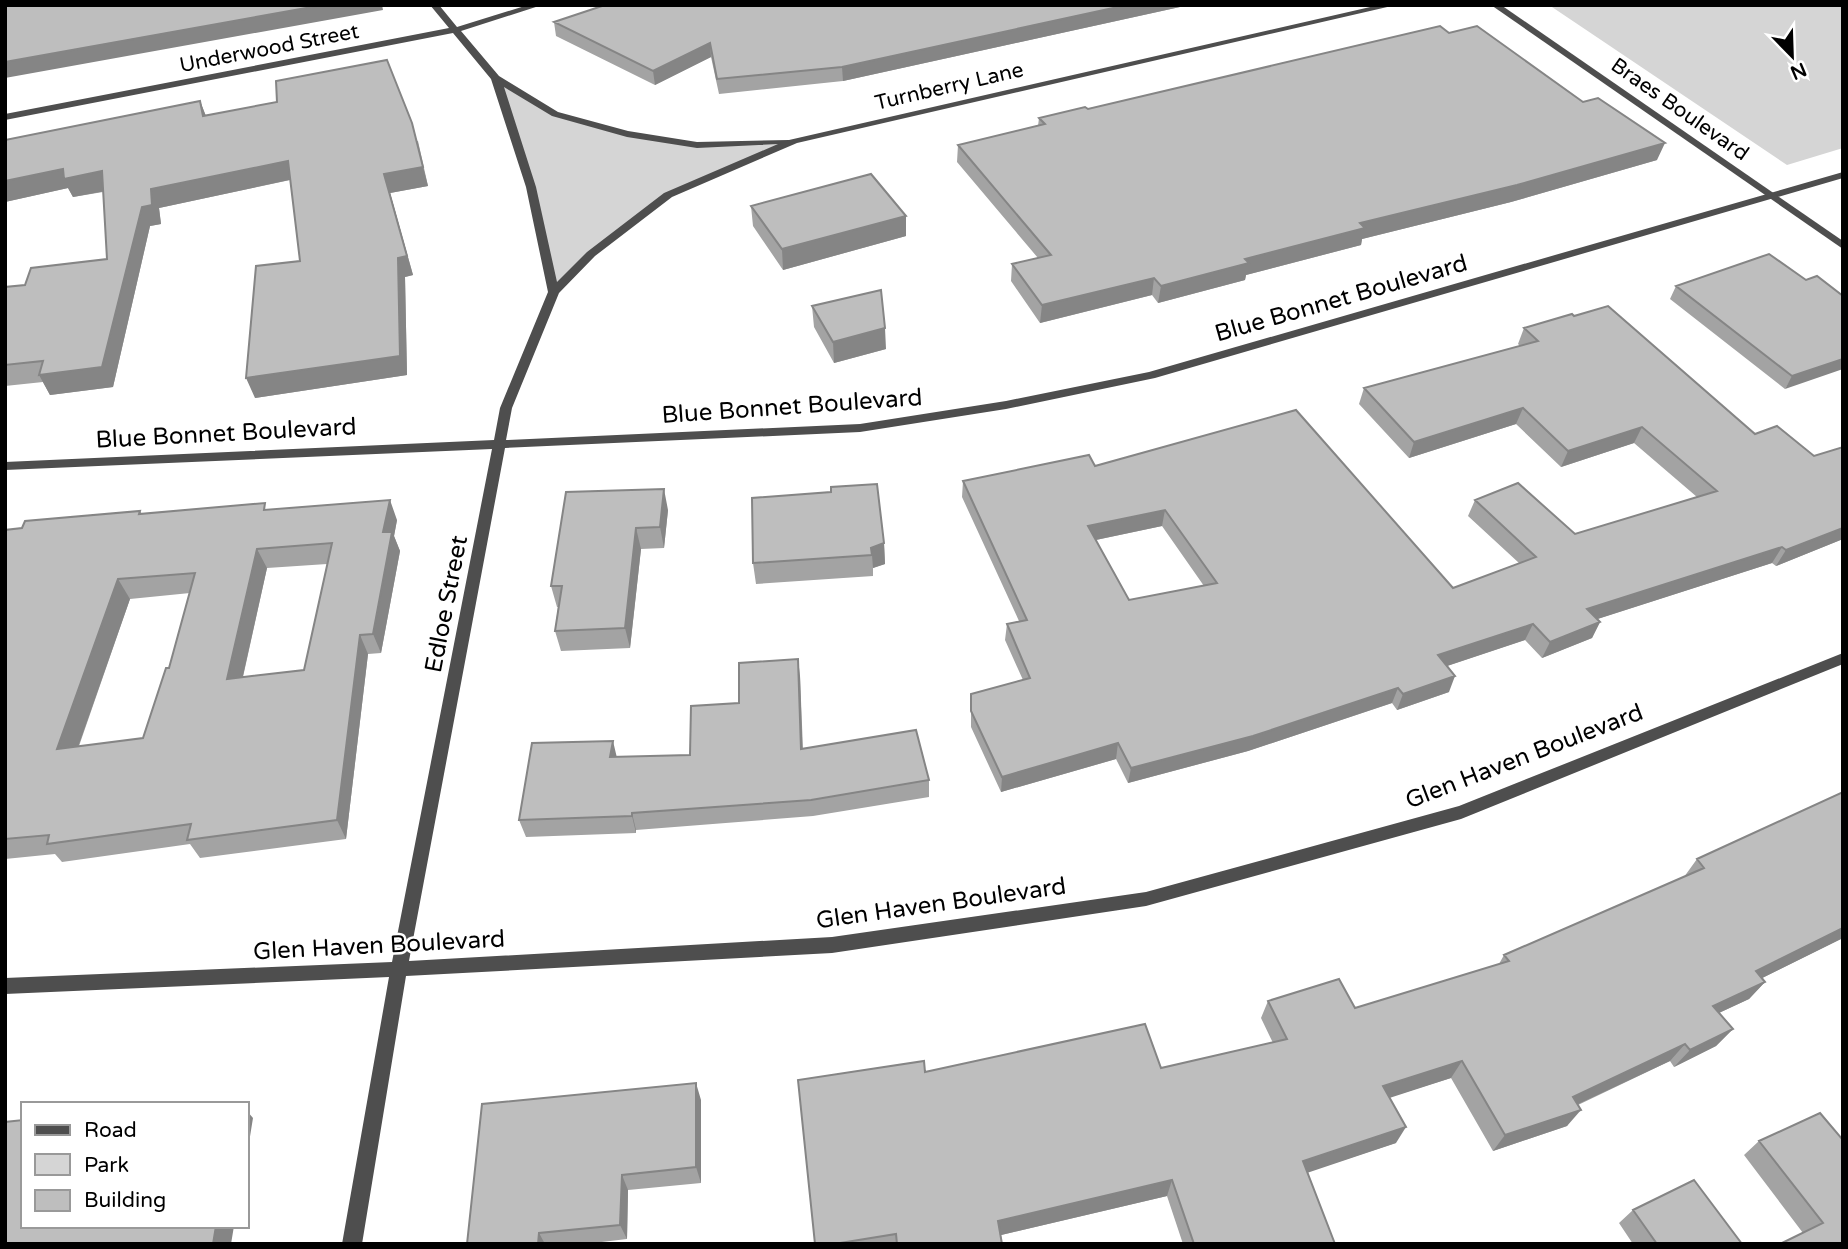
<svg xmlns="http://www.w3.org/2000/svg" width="1848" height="1249" font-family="'Varela Round',sans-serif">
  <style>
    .green { fill: #d5d5d5 }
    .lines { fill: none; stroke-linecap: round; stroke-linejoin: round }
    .minor { fill: #4e4e4e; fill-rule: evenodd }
    .tertiary { fill: #4e4e4e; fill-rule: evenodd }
    .wall { fill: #a3a3a3; fill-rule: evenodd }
    .shaded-wall { fill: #858585 }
    .building { fill: #bebebe; stroke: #858585; stroke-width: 2; fill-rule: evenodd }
    .labels { text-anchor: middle; stroke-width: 5; stroke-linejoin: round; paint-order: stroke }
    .far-street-label { font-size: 21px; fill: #000; stroke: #fff }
    .street-label { font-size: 24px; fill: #000; stroke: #fff }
  </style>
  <rect width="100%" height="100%" fill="#fff"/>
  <path class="green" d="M1549,5H1843V148L1787,165Z
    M496,78L555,114L591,126L697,145L794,141L668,195L630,222L554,292L531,187Z"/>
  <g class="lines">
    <path class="minor" d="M430,5H439L457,27L528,5H542L461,31L499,76L558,112L628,131L697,142L789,140L1379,5H1396L797,143L672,197L595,256L559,293L512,408L506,440L860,424L1006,401L1149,372L1843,172V178L1155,378L1006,409L860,432L505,448L409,961L832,937L1146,892L1459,806L1843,653V664L1461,819L1146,906L832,953L406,976L362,1244H342L389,977L5,994V978L392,962L492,449L5,470V462L494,440L500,408L548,292L526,187L491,79L453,33L5,120V114L449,28ZM504,87L552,116L627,137L697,148L778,144L664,193L587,252L557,282L536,187Z"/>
    <path class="tertiary" d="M1491,5H1501L1843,241V249Z"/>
  </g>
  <path class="wall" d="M1189,5L843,81L719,94L711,57L655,85L556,36L554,22Z
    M1449,33L1657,160L1511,202L1362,239L1361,245L1246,275L1245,280L1158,303L1152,295L1040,323L1011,281L1012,264L1038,258L957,162L958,145L1038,126L1039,118L1088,109Z
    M200,101L206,116L418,141L428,186L390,193L413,275L405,277L407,375L255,398L300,261L290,180L159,208L161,224L150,226L113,387L50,395L43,382L5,386V287L25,285L107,259L103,192L73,197L68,188L5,202V140Z
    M751,206L906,216V236L783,270L753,226Z
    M1676,286L1843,296L1785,389L1670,299Z
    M812,306L886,349L834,363L814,327Z
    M1524,328L1843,539L1776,566L1772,563L1597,619L1600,622L1592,638L1542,658L1525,640L1447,666L1449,692L1397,710L1392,703L1248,751L1128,783L1116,759L1001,792L971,727V694L1023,680L1005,640L1007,624L1019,621L962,497L963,481L1095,466L1453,588L1519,563L1468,516L1475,500L1575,534L1697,497L1634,443L1561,467L1516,424L1409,458L1359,404L1364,388L1520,346L1518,344ZM1162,526L1204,586L1129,600L1096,540Z
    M566,492L668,510L664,548L641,549L630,648L561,651L555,631L558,607H557L551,586Z
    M269,510L397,520L394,536L400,551L381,653L368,654L346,839L200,858L190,844L62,862L55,854L5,859V530L140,511L142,514ZM327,564L304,670L243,677L267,568ZM190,593L169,668L143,738L79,746L130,599Z
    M884,543L885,564L873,568V576L756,584L753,563Z
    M800,676L803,749L929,780V797L813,816L636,830V833L526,837L519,820L617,757L690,755L739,703Z
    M1843,792V938L1762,978L1765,982L1749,999L1719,1013L1733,1029L1716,1046L1674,1067L1670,1061L1578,1105L1567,1126L1493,1151L1451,1078L1390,1097L1396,1143L1307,1172L1335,1244H1183L1167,1196L1001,1235L1002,1244H815L925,1072L1161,1068L1273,1043L1261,1018L1268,1001L1355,1008L1499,964L1504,955L1684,877L1697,859Z
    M701,1100V1183L628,1190L627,1239L585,1244H467Z
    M1759,1141L1843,1244L1803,1233L1744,1155Z
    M1633,1210L1742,1244H1633L1619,1223Z"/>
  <path class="shaded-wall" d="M323,5H382L383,10L5,78V62Z
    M1127,5H1189L843,81L842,67Z
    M710,43L711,57L655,85L653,71Z
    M200,101L207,119L203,116Z
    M412,123L428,186L390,193L413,275L405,277L407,375L255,398L246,378L384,174Z
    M1665,143L1657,160L1511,202L1362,239L1361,245L1246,275L1245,280L1158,303L1161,286L1245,259L1360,223Z
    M288,161L294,179L159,208L161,224L150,226L113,387L50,395L39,375L151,189Z
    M63,169L102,171L111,190L73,197L68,188L5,202V181Z
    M906,216V236L783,270L782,249Z
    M1154,278L1152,295L1040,323L1042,305Z
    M885,328L886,349L834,363L833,342Z
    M1843,359V369L1785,389L1792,376Z
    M1523,408L1516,424L1409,458L1414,442Z
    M1642,427L1634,443L1561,467L1568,451Z
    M664,489L668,510L664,548L660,527Z
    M390,500L397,520L394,536L400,551L381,653L373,634L383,532Z
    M1165,510L1162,526L1086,542L1088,526Z
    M636,528L641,549L630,648L625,628Z
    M1843,528V539L1776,566L1786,550Z
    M884,543L885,564L873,568L872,555L871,548Z
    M1782,547L1772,563L1579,625L1587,609Z
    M257,549L267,568L238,698L227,679Z
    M118,579L130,599L71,767L57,749Z
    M1600,622L1592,638L1542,658L1550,642Z
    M1533,624L1525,640L1432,671L1438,655Z
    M360,635L368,654L346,839L337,820Z
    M798,659L800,676L803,766L801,749Z
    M1455,676L1449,692L1397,710L1403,694Z
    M1398,688L1392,703L1248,751L1128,783L1131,768Z
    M613,741L617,758L610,757Z
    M1118,743L1116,759L1001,792L1002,777Z
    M632,813L636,830V833L632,816Z
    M1843,928V938L1740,989L1756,971Z
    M1765,982L1749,999L1697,1023L1713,1006Z
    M1733,1029L1716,1046L1674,1067L1690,1050Z
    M1685,1044L1670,1061L1559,1113L1573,1097Z
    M1462,1061L1451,1078L1374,1103L1383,1086Z
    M696,1083L701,1100V1183L696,1167Z
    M1581,1110L1567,1126L1493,1151L1505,1135Z
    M247,1111L253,1118L247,1155Z
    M1406,1127L1396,1143L1295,1177L1303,1161Z
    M622,1175L628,1190L627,1239L620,1225Z
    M1172,1180L1167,1196L997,1236L998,1221Z
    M216,1226H234L231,1244H213Z
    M539,1233L545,1244H538Z"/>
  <path class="building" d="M5,5H323L5,62Z
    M605,5H1127L842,67L717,79L710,43L653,71L554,22Z
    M1440,26L1449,33L1477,26L1583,102L1598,98L1665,143L1517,185L1360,223L1365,228L1245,259L1249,263L1161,286L1154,278L1042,305L1012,264L1051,255L958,145L1045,124L1039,118L1085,107L1088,109Z
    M387,60L412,123L423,167L384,174L407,256L398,258L400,356L246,378L256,266L300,261L288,161L151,189L152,205L142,207L102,367L39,375L43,361L5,365V287L25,285L31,268L107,259L102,171L64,179L63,169L5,181V140L200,101L203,116L277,102L276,81Z
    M871,174L906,216L782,249L751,206Z
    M1769,254L1806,280L1817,276L1843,296V359L1792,376L1676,286Z
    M881,290L885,328L833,342L812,306Z
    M1608,306L1755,434L1777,426L1814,456L1843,447V528L1786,550L1782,547L1587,609L1600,622L1550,642L1533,624L1438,655L1455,676L1403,694L1398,688L1253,736L1131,768L1118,743L1002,777L971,711V694L1030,678L1007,624L1027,620L963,481L1089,455L1095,466L1296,410L1453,588L1536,557L1475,500L1518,483L1575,534L1717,491L1642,427L1568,451L1523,408L1414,442L1364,388L1538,341L1524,328L1572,314L1574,316ZM1165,510L1217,583L1129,600L1088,526Z
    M877,484L884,543L871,548L872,555L753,563L752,498L831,492V487Z
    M664,489L660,527L636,528L625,628L555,631L562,586H551L566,492Z
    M390,500L383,532H392L373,634L360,635L337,820L187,840L191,824L47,844L49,835L5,839V530L22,528L25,521L140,511L139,514L265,503L264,510ZM332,543L304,670L227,679L257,549ZM195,573L169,668H166L143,738L57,749L118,579Z
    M798,659L801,749L916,730L929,780L811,800L632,813V816L519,820L532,743L613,741L610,757L690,755L691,706L739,703V663Z
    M1843,792V928L1756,971L1765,982L1713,1006L1733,1029L1690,1050L1685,1044L1573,1097L1581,1110L1505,1135L1462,1061L1383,1086L1406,1127L1303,1161L1335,1244H1194L1172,1180L998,1221L1002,1244H897L896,1234L834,1244H815L798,1080L924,1061L925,1072L1145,1024L1161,1068L1287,1039L1268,1001L1339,979L1355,1008L1509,961L1504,955L1704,868L1697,859Z
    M696,1083V1167L622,1175L620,1225L539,1233L538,1244H467L482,1104Z
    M1820,1113L1843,1140V1244H1780L1823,1223L1759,1141Z
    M23,1120V1226H216L213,1244H5V1122Z
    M1694,1180L1742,1244H1657L1633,1210Z"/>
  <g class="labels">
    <g class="far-street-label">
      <text transform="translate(269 48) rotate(-11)" y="7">Underwood Street</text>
      <text transform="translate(949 86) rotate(-13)" y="7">Turnberry Lane</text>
      <text transform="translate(1680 109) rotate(35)" y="7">Braes Boulevard</text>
    </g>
    <g class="street-label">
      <text transform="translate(1341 298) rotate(-16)" y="8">Blue Bonnet Boulevard</text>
      <text transform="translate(792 406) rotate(-4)" y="8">Blue Bonnet Boulevard</text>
      <text transform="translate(226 433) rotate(-3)" y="8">Blue Bonnet Boulevard</text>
      <text transform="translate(446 604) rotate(-79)" y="8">Edloe Street</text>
      <text transform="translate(1524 756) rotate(-21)" y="8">Glen Haven Boulevard</text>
      <text transform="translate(941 903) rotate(-8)" y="8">Glen Haven Boulevard</text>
      <text transform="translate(379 945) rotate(-3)" y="8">Glen Haven Boulevard</text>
    </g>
  </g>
  <rect width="1848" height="1249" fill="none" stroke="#000000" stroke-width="14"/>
  <rect x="21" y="1102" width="228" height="126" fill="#ffffff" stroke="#999999" stroke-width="2"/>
  <rect x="35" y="1125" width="35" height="10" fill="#4e4e4e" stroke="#999999" stroke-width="2"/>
  <text x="84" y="1137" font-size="21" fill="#000000">Road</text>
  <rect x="35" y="1154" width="35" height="21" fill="#d5d5d5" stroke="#999999" stroke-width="2"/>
  <text x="84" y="1172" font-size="21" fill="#000000">Park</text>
  <rect x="35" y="1190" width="35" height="21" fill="#bebebe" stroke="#999999" stroke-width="2"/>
  <text x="84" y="1207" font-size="21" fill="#000000">Building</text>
  <g transform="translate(1792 56) rotate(157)" stroke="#ffffff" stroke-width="5" paint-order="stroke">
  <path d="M0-5L12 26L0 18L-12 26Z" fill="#000000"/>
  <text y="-10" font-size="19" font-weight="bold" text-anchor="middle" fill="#000000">N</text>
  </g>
</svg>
